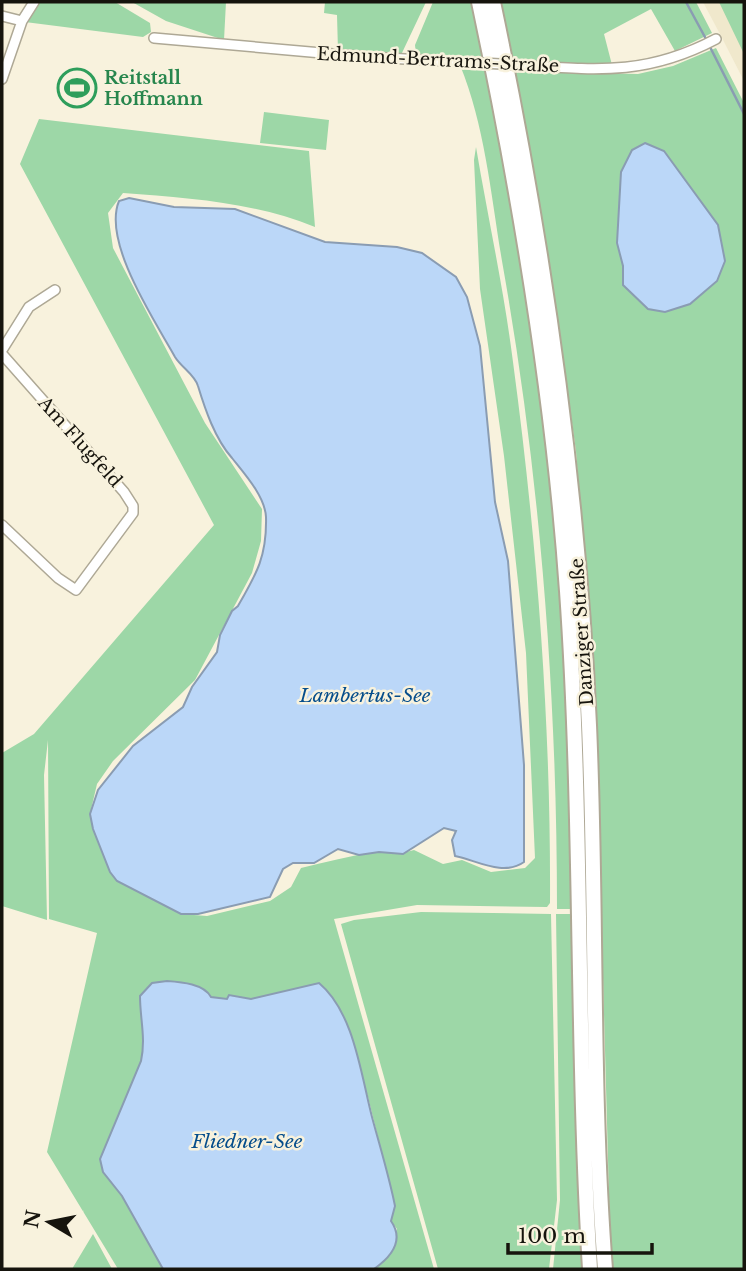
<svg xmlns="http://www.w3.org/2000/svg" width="746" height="1271" font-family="'Libre Baskerville',serif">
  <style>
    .built { fill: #f0e8cc }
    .green { fill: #9dd7a7 }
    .water { fill: #bbd7f8; stroke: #8a9cb2; stroke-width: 2 }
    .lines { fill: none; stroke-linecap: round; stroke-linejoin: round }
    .stream { stroke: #8a9cb2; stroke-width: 2.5 }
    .minor-casing { stroke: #aea895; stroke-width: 12 }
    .trunk-casing { stroke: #aea895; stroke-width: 18 }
    .minor { stroke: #fff; stroke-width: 9 }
    .trunk { stroke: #fff; stroke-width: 14 }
    .minor-bridge-casing { stroke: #aea895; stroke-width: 12; stroke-linecap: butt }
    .minor-bridge { stroke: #fff; stroke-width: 9 }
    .labels { text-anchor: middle; stroke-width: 5; stroke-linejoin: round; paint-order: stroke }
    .street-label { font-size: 18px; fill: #16140d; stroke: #f8f2dd }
    .leisure-label { font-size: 18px; font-weight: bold; fill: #27864d; stroke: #f8f2dd; text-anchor: start }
    .water-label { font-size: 19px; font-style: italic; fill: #054d8b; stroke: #f8f2dd }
  </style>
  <rect width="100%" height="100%" fill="#f8f2dd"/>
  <path class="built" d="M703,2H744V81L721,36Z"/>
  <path class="green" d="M32,2H115L150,23L151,32L143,37L25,22Z
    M132,2H226L224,40L166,21Z
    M325,2H426L401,55L338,51L337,15L324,13Z
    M433,2H696L712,33L675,51L651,9L604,34L612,65L416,55L415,45Z
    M719,2H744V54Z
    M716,48L744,103V1269H611L596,722L576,451L551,275L513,71L638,74L673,66Z
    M460,65L488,67C521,238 547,412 562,586C571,693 571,801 576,909H557C557,693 540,474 502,261C491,196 485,126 460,65Z
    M264,112L329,120L326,150L260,143Z
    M39,119L309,151L315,227C254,202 188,198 123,193L108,213L113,248L205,423L262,509L261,541L252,573L195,680L113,761L97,784L90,814L93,829L110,872L117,881L181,914L207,916L270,901L291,887L301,868C326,862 350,856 375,852C389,850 400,855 414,850L443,864L462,860L491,872L525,868L535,858L526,653L504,456L480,289L474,160L476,147C488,218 504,290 513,362C537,541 551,723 550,903L547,907L417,905L334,919L434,1269H374L381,1264L397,1229L391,1221L395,1206L368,1097L344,1020L274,994L251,999L230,995L227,999L211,997L197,986L180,982L143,1026L145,1044L141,1061L100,1159L103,1172L122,1196L163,1269H118L47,1152L97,933L49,919L48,740L44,775L47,920L2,906V753L34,734L214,525L20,164Z
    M421,912L551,914L557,1200L549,1269H438L341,924L354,920Z
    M556,914H575L584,1269H553L560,1200Z
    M93,1234L112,1269H72Z"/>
  <path class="water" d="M645,143L664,151L718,225L725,261L717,281L690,304L665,312L648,309L623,285V266L617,243L621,172L632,150Z
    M129,198L174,207L235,209L325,242L397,247L422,253L456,277L467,297L480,346L495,502L508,561L524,765V862C503,877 476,860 455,856L452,840L456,831L444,828L403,854L379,852L359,855L338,849L314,863H293L283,869L270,897L198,914H181L117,881L110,872L93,829L90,814L98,790L133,746L183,707L192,687L217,652L220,635L232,611L238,606C257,573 267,556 266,517C265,496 243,472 232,458C215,439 205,409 198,386C195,375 181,367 175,357C155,321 102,242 119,201Z
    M167,981C182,982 204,984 211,997L227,999L229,995L251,999L319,983C354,1012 361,1075 372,1117C380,1147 389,1176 395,1206L391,1221C405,1241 391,1257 374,1269H163L122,1196L103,1172L100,1159L141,1061C146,1038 140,1019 140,996L152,983Z"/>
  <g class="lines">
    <path class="stream" d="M686,2L706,39
      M709,45L744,114"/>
    <defs>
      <path id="minor" d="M2,16L22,21
        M154,38L367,57L482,63
        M520,65C596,70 646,76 716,39
        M2,79L22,21L34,2
        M2,350L29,307L55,290
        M2,354L124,492L133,506V513L76,590L58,578L2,525"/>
      <path id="trunk" d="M479,2C520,196 553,393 567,591C583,817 576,1043 590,1269
        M493,2C543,239 578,482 589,725C597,906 591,1088 605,1269"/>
    </defs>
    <use href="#minor" class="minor-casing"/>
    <use href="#trunk" class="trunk-casing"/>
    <use href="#minor" class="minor"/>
    <use href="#trunk" class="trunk"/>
    <defs>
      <path id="minor-bridge" d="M482,63L520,65"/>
    </defs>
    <use href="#minor-bridge" class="minor-bridge-casing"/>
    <use href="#minor-bridge" class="minor-bridge"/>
  </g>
  <defs>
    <symbol id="stadium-ring" viewBox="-11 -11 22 22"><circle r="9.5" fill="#f8f2dd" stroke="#2e9e5b" stroke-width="1.5"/><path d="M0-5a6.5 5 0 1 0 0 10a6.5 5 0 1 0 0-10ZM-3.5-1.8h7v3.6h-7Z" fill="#2e9e5b"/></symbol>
  </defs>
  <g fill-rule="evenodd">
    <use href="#stadium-ring" x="55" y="66" width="44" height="44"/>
  </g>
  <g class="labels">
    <g class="street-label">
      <text transform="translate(438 60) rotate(3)" y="6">Edmund-Bertrams-Straße</text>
      <text transform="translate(80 442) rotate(48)" y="6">Am Flugfeld</text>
      <text transform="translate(582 632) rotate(-94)" y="6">Danziger Straße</text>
    </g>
    <g class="leisure-label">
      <text x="104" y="84">Reitstall<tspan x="104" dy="21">Hoffmann</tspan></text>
    </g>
    <g class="water-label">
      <text x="365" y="702">Lambertus-See</text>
      <text x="247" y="1148">Fliedner-See</text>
    </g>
  </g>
  <rect width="746" height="1271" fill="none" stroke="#16140d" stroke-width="7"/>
  <g transform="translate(49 1222) rotate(280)" stroke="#f8f2dd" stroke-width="5" paint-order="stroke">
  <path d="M0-5L12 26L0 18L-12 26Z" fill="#16140d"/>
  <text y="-10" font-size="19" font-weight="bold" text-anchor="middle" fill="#16140d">N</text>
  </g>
  <path d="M508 1243v10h144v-10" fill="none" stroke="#16140d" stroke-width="3.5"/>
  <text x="518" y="1243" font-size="21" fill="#16140d" stroke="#f8f2dd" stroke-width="5" paint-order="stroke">100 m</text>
</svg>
